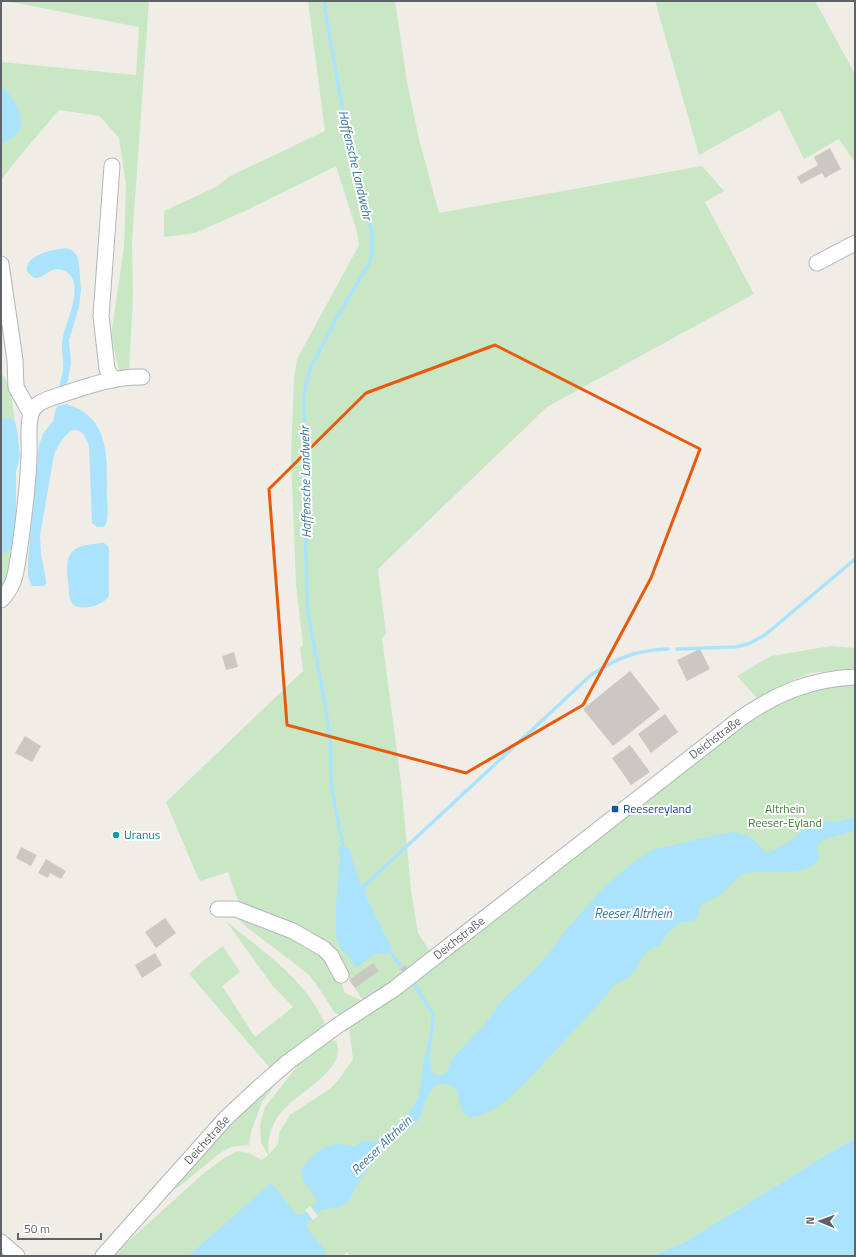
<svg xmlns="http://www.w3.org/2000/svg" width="856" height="1257" font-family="'Titillium Web',sans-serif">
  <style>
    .green { fill: #c9e7c5 }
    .water { fill: #abe3fd }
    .pier { fill: #f0ede7 }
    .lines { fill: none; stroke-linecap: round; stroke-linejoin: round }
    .stream { stroke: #abe3fd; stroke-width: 3.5 }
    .building { fill: #cbc8c3 }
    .minor-casing { stroke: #b2b5b9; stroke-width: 17 }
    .minor { stroke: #fff; stroke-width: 15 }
    .marked { fill: none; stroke: #e8590c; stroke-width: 3; stroke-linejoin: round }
    .transit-dot { fill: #1a4fb4; stroke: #fff; stroke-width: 1.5 }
    .culture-dot { fill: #0f9aa8; stroke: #fff; stroke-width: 1.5 }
    .labels { text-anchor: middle; stroke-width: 4; stroke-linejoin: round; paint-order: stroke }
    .street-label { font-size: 12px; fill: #5e6367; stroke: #fff }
    .transit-label { font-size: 12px; fill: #164399; stroke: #fff; text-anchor: start }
    .park-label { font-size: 12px; fill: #3e8438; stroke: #fff }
    .culture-label { font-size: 12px; fill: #0d838f; stroke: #fff; text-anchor: start }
    .water-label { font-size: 13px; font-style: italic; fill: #40799e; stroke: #fff }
  </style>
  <rect width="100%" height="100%" fill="#f0ede7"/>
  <path class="green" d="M6,1H149L132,242L133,297L129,370L120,374L111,336L124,247L126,185L119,138L100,116L59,110L19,157L1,180V145L13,137L10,96L1,85V62L136,75L139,27Z
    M308,1H395L407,82L419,139L439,213L702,166L724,191L705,202L754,294L547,407L378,569L386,634L382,638L401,782L411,890L418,933L437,962L753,716L802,692L830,685L855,683V1139L839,1147L683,1243L663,1251L655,1256H350L347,1252L343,1256H112L204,1173L224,1158L237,1151L249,1153L262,1160L268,1155L261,1143L260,1125L265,1107L302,1060L331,1040L336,1041C349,1067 299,1093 284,1109C273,1120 266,1139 269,1154L278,1144L279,1133L290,1115L331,1088L339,1079L353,1059L349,1028L370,1012L339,1015L335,1013L316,984L308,974L249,929L239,920L238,914L294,935L327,956L340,979L345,993L363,1001L333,953L240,906L228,872L201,881L198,878L166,802L303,671L300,648L303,645L296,585L291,457L294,378L297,359L359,245L357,232L336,166L247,210L195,233L164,237V211L216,187L230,176L325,131Z
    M655,1H815L855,74V163L839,139L804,159L780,110L699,155Z
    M1,373L10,386L15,422L11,418H1Z
    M11,549L13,562L1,594V556Z
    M831,646L855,648V669L810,673L794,680L757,698L737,676L771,656Z
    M226,921C262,951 306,979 325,1024L322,1030L270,1068L189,974L204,960L223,946L240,972L222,986L255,1037L293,1007L272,985Z
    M277,1082L262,1102L251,1132L249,1145L231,1147L220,1153L180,1186L169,1192C203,1154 236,1114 277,1082Z"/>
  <path class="water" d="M1,85C11,94 26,116 20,129C17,136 7,141 1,145Z
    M66,248L72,250L77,256L79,262L81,290L79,307L69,340L71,363L67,386L59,392C58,384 62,378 63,371C64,359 60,348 63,337C66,321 88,278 62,270C49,266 45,279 34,278L27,271C25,254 53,250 66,248Z
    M66,404C110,416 107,457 107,494C107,503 110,520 104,527H97L92,523L89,446C78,414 62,437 54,455L40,536L41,554L46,580V584L43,586H32L28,577V559L39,445L43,434L53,421L56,408L58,406Z
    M1,418H11L15,422L17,430L20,456L16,472V515L14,539L11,549L1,556Z
    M104,543L108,546L109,549V595C106,605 79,613 72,603C68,597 69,588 68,581C64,549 74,545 104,543Z
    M855,817L854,830C846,835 819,838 817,846C816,850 819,854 819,858C808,878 771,870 752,872C734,875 737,881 725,891C718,896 709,901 701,905C698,909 699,917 695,920C692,922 686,921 682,922C671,926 666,936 660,945C657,948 652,948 649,950C640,956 640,967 633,973C623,985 616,978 607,995L527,1081L507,1100L494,1109L480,1116L470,1117C468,1116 465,1114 463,1112C458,1103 460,1087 447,1084C425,1080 427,1110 416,1123C408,1131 398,1136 390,1144C378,1156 367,1170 357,1184C352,1191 353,1199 345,1204C338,1210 330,1207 322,1210C317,1212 312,1218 308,1221L307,1228L325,1250V1256H188L271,1183L296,1214C304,1217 310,1209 316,1204C317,1192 302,1186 301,1171C308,1158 325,1142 341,1144C345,1144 348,1147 353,1146C357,1145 360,1141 364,1141C369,1141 372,1142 377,1141C397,1123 417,1113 421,1084C423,1071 421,1063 427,1051H429L432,1071L434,1074C445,1077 450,1072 450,1061L473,1036L485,1024L501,1001L526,978L544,959L571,924L606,885L630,865L652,850L720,834L735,832L748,836L755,841L763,850L767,852H771L791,840L803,830L816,822L821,820L836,822Z
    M338,846L349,848L360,884L367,885L365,894L392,949L385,955C376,949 363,963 356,968L347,954L342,951L336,937V906L340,856Z
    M855,1139V1256H655L663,1251L683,1243L839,1147Z"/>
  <path class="pier" d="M310,1206L318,1216L313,1220L305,1210Z"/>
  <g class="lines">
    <path class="stream" d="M324,1L327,22L344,117L372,232V255L368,265L336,319L311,367L304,393V498L308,614L325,704L330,740L332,791L344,851
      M677,649L735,647L748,644L765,635L855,559
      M364,886L591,675C617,658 636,650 668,649
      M387,948L402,968
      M413,982L433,1014L432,1030L428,1055"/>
  </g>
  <path class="building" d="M830,148L841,169L825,178L822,173L801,184L797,177L818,165L814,157Z
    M700,649L710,669L687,681L677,660Z
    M234,652L238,667L226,670L222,656Z
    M630,671L660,709L613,746L583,709Z
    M665,714L678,732L651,753L638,734Z
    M25,736L41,746L32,762L15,753Z
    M630,745L650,772L631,785L612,758Z
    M21,847L37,855L31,866L16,858Z
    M46,859L66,871L61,879L50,873L48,878L38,873Z
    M165,918L176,933L156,948L145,932Z
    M155,953L162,965L142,978L135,965Z
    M373,963L379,971L355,988L349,980Z
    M405,965L408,969L404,973L400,969Z"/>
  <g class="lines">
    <defs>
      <path id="minor" d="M112,166L101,316L107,369L113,380
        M817,263L855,243
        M1,264L15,360L16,387L31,414
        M1,600C6,595 10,589 13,582C17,571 18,558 20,546C24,517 28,487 29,457C30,443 27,428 31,414C34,404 43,401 51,398C80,389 112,376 142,377
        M218,909H236L293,931L324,949L331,956L341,975
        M1,1242L17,1256
        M103,1256L225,1119L256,1090L288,1062L337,1026L394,989L741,718C777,693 811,679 855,677"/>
    </defs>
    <use href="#minor" class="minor-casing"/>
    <use href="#minor" class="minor"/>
  </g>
  <path class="marked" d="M495,345L700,449L651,578L583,705L466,773L287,725L269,489L366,393Z"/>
  <rect class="transit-dot" x="611" y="805" width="8" height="8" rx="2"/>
  <circle class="culture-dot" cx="116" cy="835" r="4"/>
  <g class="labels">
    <g class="street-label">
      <text transform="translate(715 738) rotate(-37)" y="4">Deichstraße</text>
      <text transform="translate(459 938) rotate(-38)" y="4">Deichstraße</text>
      <text transform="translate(207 1140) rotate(-48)" y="4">Deichstraße</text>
    </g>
    <g class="transit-label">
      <text x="623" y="813">Reesereyland</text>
    </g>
    <g class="park-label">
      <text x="785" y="813">Altrhein<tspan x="785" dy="14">Reeser-Eyland</tspan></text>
    </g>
    <g class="culture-label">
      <text x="124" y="839">Uranus</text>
    </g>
    <g class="water-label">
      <text transform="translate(356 165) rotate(77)" y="5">Haffensche Landwehr</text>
      <text transform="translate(305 482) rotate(-91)" y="5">Haffensche Landwehr</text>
      <text x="633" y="918">Reeser Altrhein</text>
      <text transform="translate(381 1145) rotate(-44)" y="5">Reeser Altrhein</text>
    </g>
  </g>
  <rect width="856" height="1257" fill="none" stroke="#5e6367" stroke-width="4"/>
  <g transform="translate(820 1221) rotate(272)" stroke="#ffffff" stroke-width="3" paint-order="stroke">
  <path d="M0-3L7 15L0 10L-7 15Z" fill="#5e6367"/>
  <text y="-6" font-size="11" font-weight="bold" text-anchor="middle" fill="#5e6367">N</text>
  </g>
  <path d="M18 1233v6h83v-6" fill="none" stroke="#5e6367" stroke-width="2"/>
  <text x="24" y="1233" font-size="12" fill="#5e6367" stroke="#ffffff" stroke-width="3" paint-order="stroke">50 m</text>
</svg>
